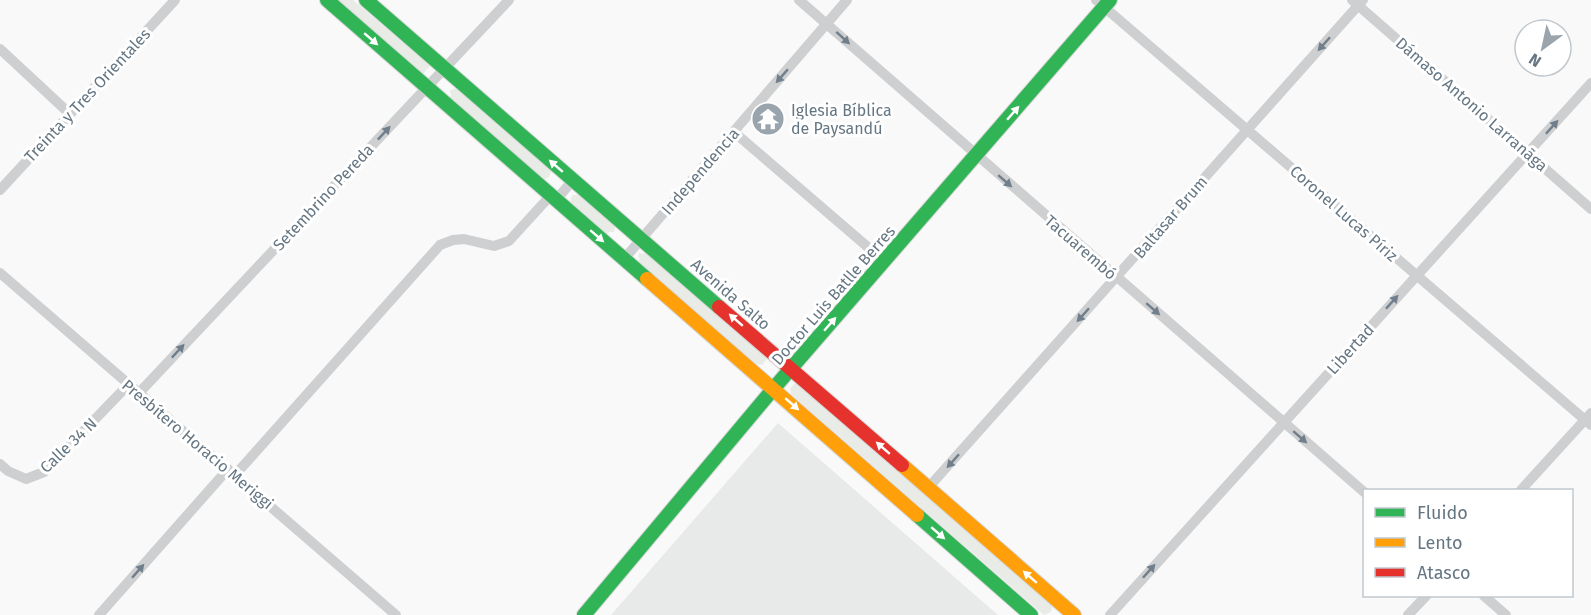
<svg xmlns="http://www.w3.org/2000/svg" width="1591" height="615" font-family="'Fira Sans',sans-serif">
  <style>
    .built { fill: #e8e9e9 }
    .green { fill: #e8ebe6 }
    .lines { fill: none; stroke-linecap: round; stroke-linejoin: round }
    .fast-casing { stroke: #d5d6d7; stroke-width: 16 }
    .slow-casing { stroke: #d5d6d7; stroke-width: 16 }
    .jam-casing { stroke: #d5d6d7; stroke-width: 16 }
    .street { stroke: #cecfd0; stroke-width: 10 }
    .fast { stroke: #30b455; stroke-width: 14 }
    .slow { stroke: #ff9f0a; stroke-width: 14 }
    .jam { stroke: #e5322d; stroke-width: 14 }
    .oneway { fill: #707f8b }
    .oneway2 { fill: #fff }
    .labels { text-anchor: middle; stroke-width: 6; stroke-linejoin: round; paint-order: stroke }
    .street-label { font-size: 16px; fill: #657683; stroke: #fff }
    .poi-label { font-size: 16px; fill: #657683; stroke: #fff; text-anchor: start }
  </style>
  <rect width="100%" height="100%" fill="#f9f9f9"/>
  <path class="built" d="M778,423L998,615H611Z"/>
  <path class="green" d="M335,0H353L430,66L422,75Z
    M458,88L552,169L549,177L544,179L449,98L451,96L450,90Z
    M579,193L615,224L614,232H609L607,235L570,203L572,195H577Z
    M646,251L765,354L766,360L762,365L756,364L638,261L640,259L638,257L639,253L644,254Z
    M794,384H800L1053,604L1051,612L1044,615L791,394L790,389Z"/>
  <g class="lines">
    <defs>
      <path id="fast" d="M327,0L647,279
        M366,0L719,307
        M917,515L1031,615
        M584,615L774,388L1110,0"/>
      <path id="slow" d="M647,279L917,515
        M902,465L1074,615"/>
      <path id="jam" d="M719,307L902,465"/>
    </defs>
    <use href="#fast" class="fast-casing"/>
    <use href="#slow" class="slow-casing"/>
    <use href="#jam" class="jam-casing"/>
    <path class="street" d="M799,0L1364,492
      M1096,0L1591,425
      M1352,0L1591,209
      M0,49L70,114
      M734,132L884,261
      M0,190L175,0
      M556,200L573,180
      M624,259L847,0
      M0,273L396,615
      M138,394L509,0
      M0,464L8,471L26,479L44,472L128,385
      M235,475L440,245L453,240L464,239L494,246L509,241L551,195
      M928,488L1363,0
      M1521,490L1591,413
      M1484,596L1506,615
      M99,615L228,469
      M1110,615L1591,83
      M1408,615L1426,596"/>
    <use href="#fast" class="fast"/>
    <use href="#slow" class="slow"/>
    <use href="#jam" class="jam"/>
  </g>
  <defs><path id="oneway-solid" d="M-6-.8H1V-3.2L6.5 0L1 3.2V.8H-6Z" transform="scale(1.5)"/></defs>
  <g class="oneway">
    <use href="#oneway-solid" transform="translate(843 38) rotate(42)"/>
    <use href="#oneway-solid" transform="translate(1324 44) rotate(132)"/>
    <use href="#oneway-solid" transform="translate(782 76) rotate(131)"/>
    <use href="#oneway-solid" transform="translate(1552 127) rotate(-48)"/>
    <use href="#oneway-solid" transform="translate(384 133) rotate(-47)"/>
    <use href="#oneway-solid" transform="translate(1005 181) rotate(41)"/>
    <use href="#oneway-solid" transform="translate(1392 302) rotate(-48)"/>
    <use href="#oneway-solid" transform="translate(1153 309) rotate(41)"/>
    <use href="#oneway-solid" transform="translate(1083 315) rotate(132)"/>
    <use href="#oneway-solid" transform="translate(178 351) rotate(-47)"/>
    <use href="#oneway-solid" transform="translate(1300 437) rotate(41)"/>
    <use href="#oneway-solid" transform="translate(953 461) rotate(132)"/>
    <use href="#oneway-solid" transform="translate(138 571) rotate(-49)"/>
    <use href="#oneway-solid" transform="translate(1149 571) rotate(-48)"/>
  </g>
  <g class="oneway2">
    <use href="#oneway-solid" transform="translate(371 39) rotate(41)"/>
    <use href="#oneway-solid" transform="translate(1013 113) rotate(-49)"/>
    <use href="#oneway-solid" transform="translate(556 166) rotate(-139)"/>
    <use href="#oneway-solid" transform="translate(597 236) rotate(41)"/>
    <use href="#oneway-solid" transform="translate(736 320) rotate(-139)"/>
    <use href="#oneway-solid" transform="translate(830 324) rotate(-49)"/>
    <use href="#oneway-solid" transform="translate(792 404) rotate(41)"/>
    <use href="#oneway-solid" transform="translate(883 448) rotate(-139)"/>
    <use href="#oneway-solid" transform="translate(938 533) rotate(41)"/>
    <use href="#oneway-solid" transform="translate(1030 577) rotate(-139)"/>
  </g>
  <defs>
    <symbol id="temple-disc" viewBox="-11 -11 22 22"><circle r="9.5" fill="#99a4ac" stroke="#fff"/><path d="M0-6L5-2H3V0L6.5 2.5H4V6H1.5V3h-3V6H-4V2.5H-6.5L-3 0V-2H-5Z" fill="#fff"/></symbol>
  </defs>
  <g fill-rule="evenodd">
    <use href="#temple-disc" x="749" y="100" width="38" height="38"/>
  </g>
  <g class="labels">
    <g class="street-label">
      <text transform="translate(87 95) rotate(-47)" y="6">Treinta y Tres Orientales</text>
      <text transform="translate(1472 104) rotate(41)" y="6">Dámaso Antonio Larranãga</text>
      <text transform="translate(700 171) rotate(-49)" y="6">Independencia</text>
      <text transform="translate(323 197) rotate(-47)" y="6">Setembrino Pereda</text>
      <text transform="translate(1344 213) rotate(41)" y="6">Coronel Lucas Píriz</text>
      <text transform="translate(1170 217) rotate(-49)" y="6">Baltasar Brum</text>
      <text transform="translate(1081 247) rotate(41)" y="6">Tacuarembó</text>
      <text transform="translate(731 294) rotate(41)" y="6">Avenida Salto</text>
      <text transform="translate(833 295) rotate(-49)" y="6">Doctor Luis Batlle Berres</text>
      <text transform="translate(1350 349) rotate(-48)" y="6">Libertad</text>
      <text transform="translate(198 444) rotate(40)" y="6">Presbítero Horacio Meriggi</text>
      <text transform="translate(68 445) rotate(-44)" y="6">Calle 34 N</text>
    </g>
    <g class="poi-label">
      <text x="791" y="116">Iglesia Bíblica<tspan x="791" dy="18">de Paysandú</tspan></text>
    </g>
  </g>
  <rect x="1363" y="489" width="210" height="108" fill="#ffffff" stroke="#c1c8cd" stroke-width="1.5"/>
  <rect x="1375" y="508" width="30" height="9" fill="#30b455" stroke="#c1c8cd" stroke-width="1.5"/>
  <text x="1417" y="519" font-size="18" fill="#657683">Fluido</text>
  <rect x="1375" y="538" width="30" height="9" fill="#ff9f0a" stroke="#c1c8cd" stroke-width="1.5"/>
  <text x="1417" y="549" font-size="18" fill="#657683">Lento</text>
  <rect x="1375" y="568" width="30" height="9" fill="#e5322d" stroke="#c1c8cd" stroke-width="1.5"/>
  <text x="1417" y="579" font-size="18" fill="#657683">Atasco</text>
  <g transform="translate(1543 48) rotate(213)"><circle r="28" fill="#ffffff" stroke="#c1c8cd" stroke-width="1.5"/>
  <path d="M0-4.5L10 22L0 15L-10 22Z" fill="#99a4ac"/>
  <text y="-9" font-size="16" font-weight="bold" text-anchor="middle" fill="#657683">N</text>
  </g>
</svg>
